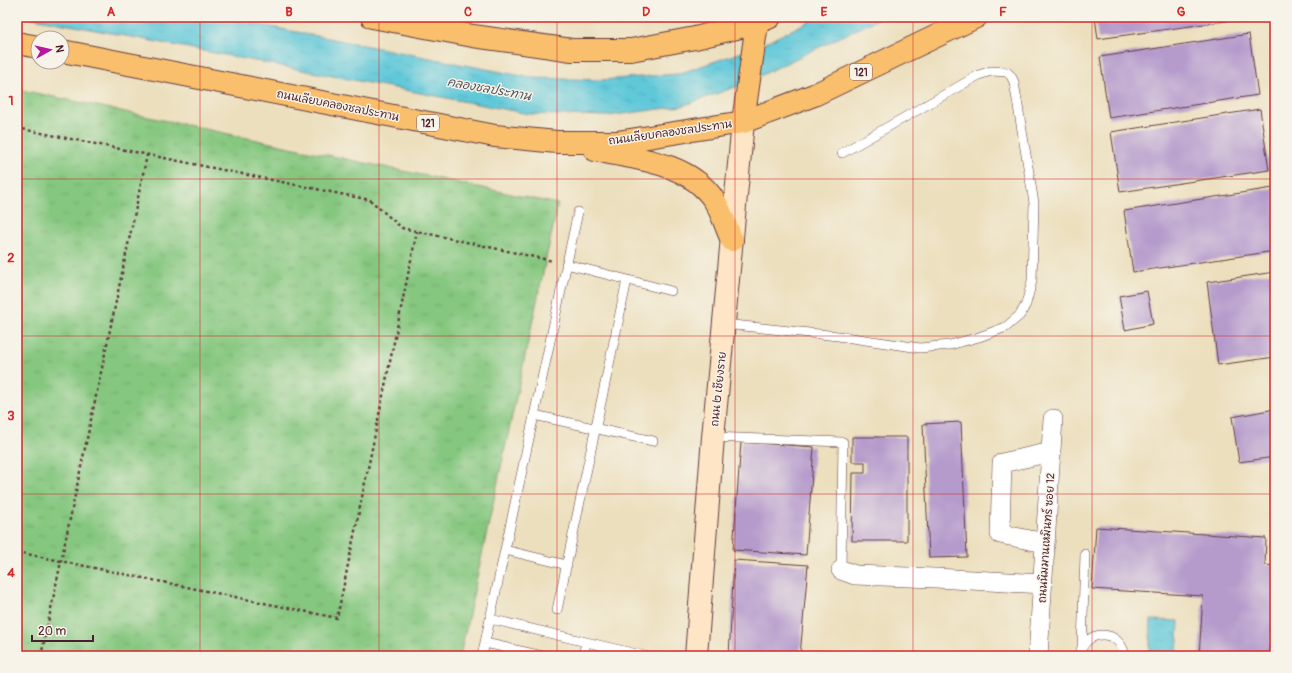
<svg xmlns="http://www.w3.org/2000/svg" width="1292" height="673" font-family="Pangolin,'Playpen Sans Thai',sans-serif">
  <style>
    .park { fill: url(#park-tufts); stroke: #687355 }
    .water { fill: url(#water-ripples); stroke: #547482 }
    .building { fill: #b59bcc }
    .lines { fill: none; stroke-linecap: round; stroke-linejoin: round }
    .lane-casing { stroke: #623c41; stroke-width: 10 }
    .street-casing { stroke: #623c41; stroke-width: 20 }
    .secondary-casing { stroke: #623c41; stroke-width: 24 }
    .primary-casing { stroke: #623c41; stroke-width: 24 }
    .path { stroke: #623c41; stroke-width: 2.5; stroke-dasharray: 3 3; stroke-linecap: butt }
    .lane { stroke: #fff; stroke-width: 9 }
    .street { stroke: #fff; stroke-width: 19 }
    .secondary { stroke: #fde5c5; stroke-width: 22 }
    .primary { stroke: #f9bf6d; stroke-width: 22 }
    .grid { fill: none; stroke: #d62828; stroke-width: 1; stroke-opacity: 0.55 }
    .labels { text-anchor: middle; stroke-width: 3; stroke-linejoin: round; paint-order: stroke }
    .shield { fill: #f7f3e8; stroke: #7e5f64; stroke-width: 1 }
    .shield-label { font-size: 10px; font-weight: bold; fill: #4a1f2b }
    .street-label { font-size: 11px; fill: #4a1f2b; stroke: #f7f3e8 }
    .water-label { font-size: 12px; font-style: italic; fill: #50525f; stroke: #f7f3e8 }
    .neatline { fill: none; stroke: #d62828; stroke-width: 1.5 }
    .grid-label { font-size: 13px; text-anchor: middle; font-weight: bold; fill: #d62828 }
  </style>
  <defs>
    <pattern id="park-tufts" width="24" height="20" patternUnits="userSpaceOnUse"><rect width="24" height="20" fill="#85c77f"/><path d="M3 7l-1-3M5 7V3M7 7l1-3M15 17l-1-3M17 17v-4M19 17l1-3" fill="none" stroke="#74aa6e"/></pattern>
    <pattern id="water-ripples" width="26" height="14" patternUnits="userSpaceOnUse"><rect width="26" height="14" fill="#5ec8d9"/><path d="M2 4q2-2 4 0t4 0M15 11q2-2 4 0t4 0" fill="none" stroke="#53abba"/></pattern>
  </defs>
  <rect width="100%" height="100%" fill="#f7f3e8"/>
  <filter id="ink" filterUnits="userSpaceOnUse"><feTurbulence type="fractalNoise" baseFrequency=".025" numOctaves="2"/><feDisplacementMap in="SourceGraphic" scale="8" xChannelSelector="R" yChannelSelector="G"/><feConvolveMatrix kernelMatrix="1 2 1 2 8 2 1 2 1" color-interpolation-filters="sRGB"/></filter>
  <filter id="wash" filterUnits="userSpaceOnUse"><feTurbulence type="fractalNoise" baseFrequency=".012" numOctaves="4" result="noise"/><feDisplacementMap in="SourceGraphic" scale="16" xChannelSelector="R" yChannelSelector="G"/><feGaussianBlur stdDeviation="0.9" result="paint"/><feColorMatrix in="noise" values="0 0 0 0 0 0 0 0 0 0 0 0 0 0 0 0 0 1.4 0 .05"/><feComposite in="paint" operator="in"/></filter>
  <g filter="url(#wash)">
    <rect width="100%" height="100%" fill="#ecdfbd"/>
    <path class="park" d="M17,89L558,204L460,656H17Z"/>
    <path class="water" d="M28,17H220L532,78L602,80L678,74L757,47L818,17H882L741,85L682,106L607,116L529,114Z
      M1151,620L1179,621L1177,656H1149Z"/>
    <g id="blocks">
      <path class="building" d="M1095,17H1247V18L1098,39Z
        M1249,34L1258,95L1109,118L1100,57Z
        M1260,109L1269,170L1120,192L1111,132Z
        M1273,188L1275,200V251L1133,272L1124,211Z
        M1275,272V357L1218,365L1207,282Z
        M1147,291L1153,324L1125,330L1119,296Z
        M1275,409V457L1239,462L1232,417Z
        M961,422L967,557L929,558L923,424Z
        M852,437H907V541H852L853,473H865V462H852Z
        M741,442L814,447L806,555L733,550Z
        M1096,527L1266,538L1265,565L1275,566L1270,656H1199L1203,596L1092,589Z
        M734,560L808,565L800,656H729Z"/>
    </g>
  </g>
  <g filter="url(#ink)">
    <use href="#blocks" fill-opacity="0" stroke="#623c41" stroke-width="1"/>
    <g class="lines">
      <defs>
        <path id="lane" d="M566,264L671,291
          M724,324L838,336L920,348L950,345L979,337L1006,327L1020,315L1026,304L1032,281L1034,203L1014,82L1011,76L1007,72L991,71L979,75L842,153
          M534,415L653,441
          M713,437L843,442L841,570
          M505,550L567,565
          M557,610L627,280
          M490,619L645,656
          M485,643L543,656
          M1082,648L1085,554
          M482,656L578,212
          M583,656L586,642
          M1079,656C1085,628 1120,628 1125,656"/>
        <path id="street" d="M1045,543L1000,534L1002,463L1051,452
          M841,570L855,575L935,578L1043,584
          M1038,656L1053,419"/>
        <path id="secondary" d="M696,656L713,437L743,122"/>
        <path id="primary" d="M372,17L473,36L572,50H631L695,38L757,23L770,17
          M17,43L38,47
          M62,51L495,136L557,142H617L743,122L814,95L976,17
          M743,122L757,23
          M595,150C637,159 689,162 714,200C722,212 726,228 732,240"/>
      </defs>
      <use href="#lane" class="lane-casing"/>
      <use href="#street" class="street-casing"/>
      <use href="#secondary" class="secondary-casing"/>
      <use href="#primary" class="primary-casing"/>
      <path class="path" d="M17,128L370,200L402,228L553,261
        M17,552L337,618L417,231
        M41,656L147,155"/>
      <use href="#lane" class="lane"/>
      <use href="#street" class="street"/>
      <use href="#secondary" class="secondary"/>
      <use href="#primary" class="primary"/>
    </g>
  </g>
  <path class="grid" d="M200,17V656M379,17V656M557,17V656M735,17V656M913,17V656M1092,17V656M17,179H1275M17,336H1275M17,494H1275"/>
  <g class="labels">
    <g class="shield">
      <rect x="850" y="64" width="22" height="16" rx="3"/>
      <rect x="417" y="115" width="22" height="16" rx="3"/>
    </g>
    <g class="shield-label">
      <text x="861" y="76">121</text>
      <text x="428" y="127">121</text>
    </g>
    <g class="street-label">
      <text transform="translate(338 105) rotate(11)" y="4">ถนนเลียบคลองชลประทาน</text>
      <text transform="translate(670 132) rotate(-8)" y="4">ถนนเลียบคลองชลประทาน</text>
      <text transform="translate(718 389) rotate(-84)" y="4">ถนน ๒ เชียงราย</text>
      <text transform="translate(1046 538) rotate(-86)" y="4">ถนนนิมมานเหมินทร์ ซอย 12</text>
    </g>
    <g class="water-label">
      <text transform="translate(489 89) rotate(10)" y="4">คลองชลประทาน</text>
    </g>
  </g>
  <rect width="1292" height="673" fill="none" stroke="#f7f3e8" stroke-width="44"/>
  <g transform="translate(50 50) rotate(82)"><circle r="19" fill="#f7f3e8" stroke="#b29e9c"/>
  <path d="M0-3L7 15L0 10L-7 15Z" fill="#b5179e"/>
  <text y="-6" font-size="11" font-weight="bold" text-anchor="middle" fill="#4a1f2b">N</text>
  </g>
  <path d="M32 635v6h61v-6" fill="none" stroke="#4a1f2b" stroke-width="2"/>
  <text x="38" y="635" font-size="12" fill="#4a1f2b" stroke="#f7f3e8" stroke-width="3" paint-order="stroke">20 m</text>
  <rect x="22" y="22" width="1248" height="629" class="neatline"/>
  <g class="grid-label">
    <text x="111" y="16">A</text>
    <text x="289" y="16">B</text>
    <text x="468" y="16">C</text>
    <text x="646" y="16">D</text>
    <text x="824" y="16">E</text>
    <text x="1003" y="16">F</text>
    <text x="1181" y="16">G</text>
    <text x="11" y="105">1</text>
    <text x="11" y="262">2</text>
    <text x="11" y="420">3</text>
    <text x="11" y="577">4</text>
  </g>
</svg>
